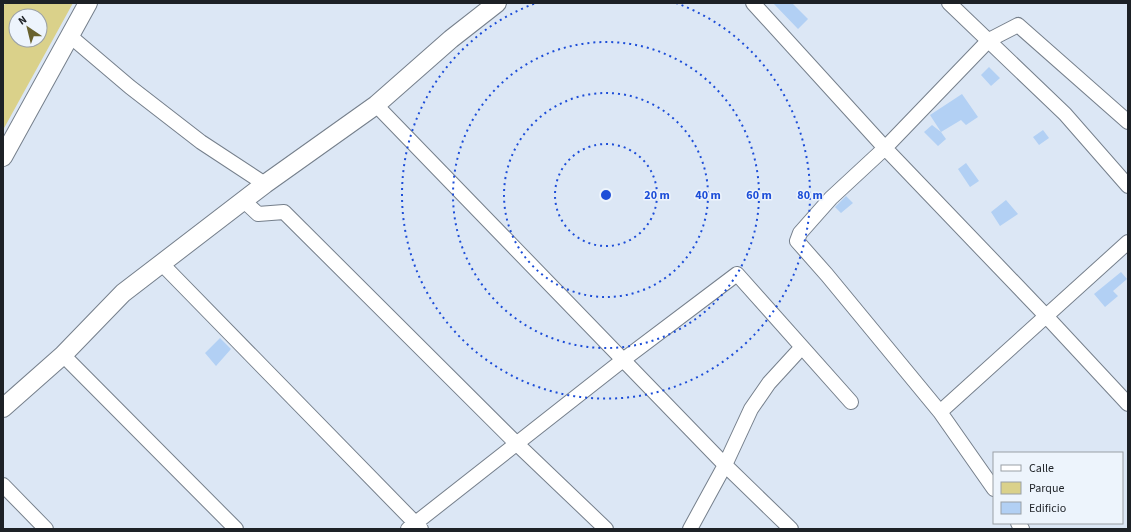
<svg xmlns="http://www.w3.org/2000/svg" width="1131" height="532" font-family="'Source Sans 3',sans-serif">
  <style>
    .green { fill: #dad18a; fill-rule: evenodd }
    .building { fill: #b2d0f4 }
    .lines { fill: none; stroke-linecap: round; stroke-linejoin: round }
    .minor-casing { stroke: #757f8b; stroke-width: 16 }
    .tertiary-casing { stroke: #757f8b; stroke-width: 20 }
    .minor { stroke: #fff; stroke-width: 14 }
    .tertiary { stroke: #fff; stroke-width: 18 }
    .ring { fill: none; stroke: #1d4ed8; stroke-width: 2; stroke-dasharray: 2 4 }
    .centre { fill: #1d4ed8; stroke: #edf4fc; stroke-width: 2 }
    .ring-label { font-size: 12px; text-anchor: middle; font-weight: bold; fill: #1d4ed8; stroke: #edf4fc; stroke-width: 3; stroke-linejoin: round; paint-order: stroke }
  </style>
  <rect width="100%" height="100%" fill="#dce7f5"/>
  <path class="green" d="M6,3H73L3,130V6ZM16,16H40V40H16Z"/>
  <path class="building" d="M773,3H792L808,19L798,29Z
    M989,67L1000,78L991,86L981,75Z
    M962,94L978,117L966,125L961,120L941,132L930,115Z
    M932,125L941,132L946,139L938,146L924,132Z
    M1043,130L1049,138L1039,145L1033,137Z
    M966,163L979,181L970,187L958,169Z
    M846,196L853,203L841,213L835,207Z
    M1006,200L1018,214L1000,226L991,212Z
    M1121,272L1127,279L1113,291L1118,296L1105,307L1094,294Z
    M220,338L231,349L216,366L205,353Z"/>
  <g class="lines">
    <defs>
      <path id="minor" d="M753,3L885,148L1047,317L1128,404
        M949,3L1065,114L1128,186
        M70,36L130,87L201,142L265,184
        M376,105L725,465L791,529
        M244,201L258,214L284,212L517,444L606,529
        M162,264L421,529
        M63,355L236,529
        M940,412L1128,242
        M3,485L46,529
        M994,489L940,412L827,275L797,241L800,233L831,198L885,148L989,40L1018,25L1128,122
        M1018,523L1022,529
        M408,529L623,360L737,274L851,402
        M690,529L725,465L751,409L769,383L802,347"/>
      <path id="tertiary" d="M3,157L88,3
        M3,408L63,355L123,293L265,184L376,105L451,39L497,3"/>
    </defs>
    <use href="#minor" class="minor-casing"/>
    <use href="#tertiary" class="tertiary-casing"/>
    <use href="#minor" class="minor"/>
    <use href="#tertiary" class="tertiary"/>
  </g>
  <g class="ring">
    <circle cx="606" cy="195" r="51"/>
    <circle cx="606" cy="195" r="102"/>
    <circle cx="606" cy="195" r="153"/>
    <path d="M676 3A204 204 0 1 1 536 3"/>
  </g>
  <circle cx="606" cy="195" r="6" class="centre"/>
  <g class="ring-label">
    <text x="657" y="199">20 m</text>
    <text x="708" y="199">40 m</text>
    <text x="759" y="199">60 m</text>
    <text x="810" y="199">80 m</text>
  </g>
  <rect width="1131" height="532" fill="none" stroke="#1d2126" stroke-width="8"/>
  <rect x="993" y="452" width="130" height="72" fill="#edf4fc" stroke="#9aa0a6"/>
  <rect x="1001" y="465" width="20" height="6" fill="#ffffff" stroke="#9aa0a6"/>
  <text x="1029" y="472" font-size="12" fill="#1d2126">Calle</text>
  <rect x="1001" y="482" width="20" height="12" fill="#dad18a" stroke="#9aa0a6"/>
  <text x="1029" y="492" font-size="12" fill="#1d2126">Parque</text>
  <rect x="1001" y="502" width="20" height="12" fill="#b2d0f4" stroke="#9aa0a6"/>
  <text x="1029" y="512" font-size="12" fill="#1d2126">Edificio</text>
  <g transform="translate(28 28) rotate(325)"><circle r="19" fill="#edf4fc" stroke="#9aa0a6"/>
  <path d="M0-3L7 15L0 10L-7 15Z" fill="#69622e"/>
  <text y="-6" font-size="11" font-weight="bold" text-anchor="middle" fill="#1d2126">N</text>
  </g>
</svg>
